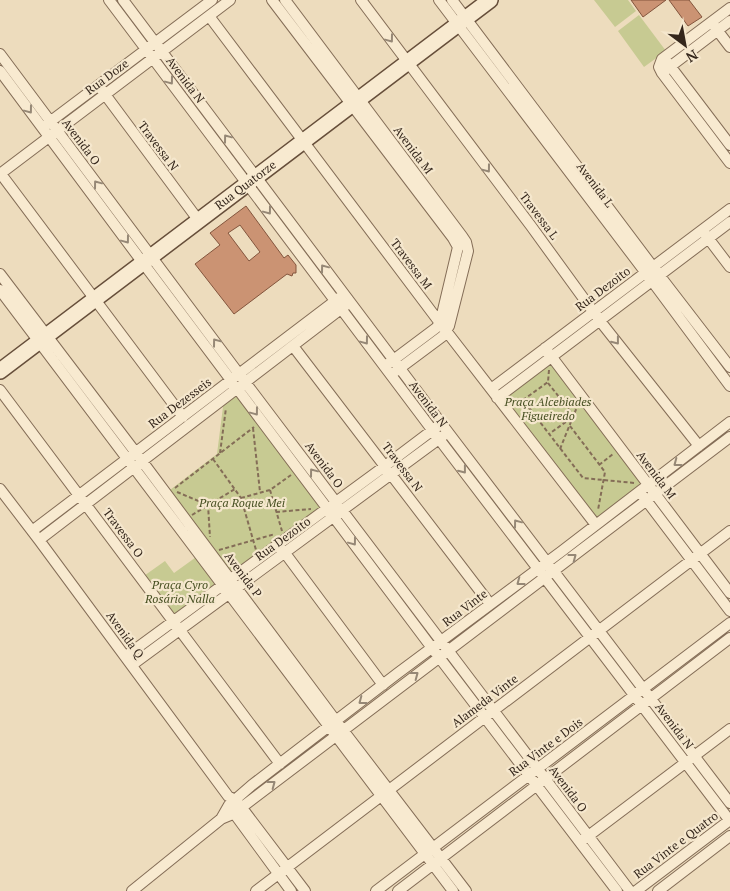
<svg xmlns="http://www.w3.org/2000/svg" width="730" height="891" font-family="'PT Serif',serif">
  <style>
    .green { fill: #c7ca92 }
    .building { fill: #cb9373; stroke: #83553d; fill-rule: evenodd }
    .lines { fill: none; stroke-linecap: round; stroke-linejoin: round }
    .street-casing { stroke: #846d57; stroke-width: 12 }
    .secondary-casing { stroke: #664e3a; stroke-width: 18 }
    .path { stroke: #846d57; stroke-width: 2; stroke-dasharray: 4 2.5; stroke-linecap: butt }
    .street { stroke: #f8ead0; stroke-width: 10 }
    .secondary { stroke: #f8ead0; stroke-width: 15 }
    .oneway { stroke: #968876 }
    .labels { text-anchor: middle; stroke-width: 4.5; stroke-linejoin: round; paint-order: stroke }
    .street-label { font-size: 12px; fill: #34261b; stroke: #f5e7cd }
    .park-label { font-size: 12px; font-style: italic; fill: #475022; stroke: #f5e7cd }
  </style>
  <rect width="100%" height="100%" fill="#eddcbd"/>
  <path class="green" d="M594,0H628L636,11L615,27Z
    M639,15L666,51L644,67L618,31Z
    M551,358L648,485L596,525L498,398Z
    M237,388L327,508L231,579L166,493L217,454L224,399Z
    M199,555L222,586L173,621L141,578L165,561L174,573Z"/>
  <path class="building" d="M631,0H666L643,17Z
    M669,0H689L702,17L688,26Z
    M246,206L284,258L288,255L296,265V273H293L292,276L287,274L234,314L195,264L220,245L210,233ZM240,225L260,252L249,261L228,233Z"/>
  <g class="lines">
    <defs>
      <path id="street" d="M109,0L439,439L730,821
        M123,0L441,423L730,803
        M272,0L453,238L458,247L440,323L436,328L388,364
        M285,0L462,236L466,242L468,251L449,326L443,336L396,371
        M361,0L531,226L600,321L699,446
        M439,0L652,281L730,386
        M452,0L653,267L730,367
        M730,8L662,59L659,67L662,73L730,163
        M209,16L440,323L596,525
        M714,26L730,47
        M0,54L245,382L630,891
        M664,58L730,145
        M667,69L730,21
        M0,71L143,263L432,648L617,891
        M101,89L199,221
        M47,124L212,0
        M0,174L230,0
        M1,174L183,417
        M705,234L730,267
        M0,274L136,453L336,721L466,891
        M0,290L453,891
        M293,346L490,604
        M545,348L730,593
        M491,389L730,209
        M0,390L280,764
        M497,398L730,222
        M0,489L39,540L228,796L235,800L242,808L305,891
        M643,496L730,611
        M32,531L339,298
        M39,540L346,305
        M282,549L383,685
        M126,656L385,466L438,426
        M132,665L443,436
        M231,809L291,891
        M221,819L229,805L252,785L398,673L562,551L730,422
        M583,840L730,729
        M132,891L221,819L233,814L730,437
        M256,891L730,531
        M376,891L730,623
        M398,891L730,638
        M636,891L730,820
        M658,891L730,836"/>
      <g id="secondary">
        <path id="s1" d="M0,371L490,0"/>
      </g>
    </defs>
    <use href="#street" class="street-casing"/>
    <use href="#secondary" class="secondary-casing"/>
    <path class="path" d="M549,370L548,382L523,400L583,478L635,483
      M548,383L574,416L549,434
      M570,426L605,472L598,510
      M253,428L260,492
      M560,449L577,407
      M220,453L226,408
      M213,459L241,498L256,550
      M599,465L613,454
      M175,488L254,427
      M270,490L282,531
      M177,492L208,505L210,537
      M241,498L270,490L291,475
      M276,512L311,509
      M192,515L235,489
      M219,550L275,534"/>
    <use href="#street" class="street"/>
    <use href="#secondary" class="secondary"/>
  </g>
  <defs><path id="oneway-chevron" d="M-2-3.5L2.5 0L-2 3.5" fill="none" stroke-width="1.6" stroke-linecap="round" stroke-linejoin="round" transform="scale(1.25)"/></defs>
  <g class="oneway">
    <use href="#oneway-chevron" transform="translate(390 39) rotate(53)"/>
    <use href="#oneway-chevron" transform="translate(170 81) rotate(53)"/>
    <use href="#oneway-chevron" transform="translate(29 110) rotate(53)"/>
    <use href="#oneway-chevron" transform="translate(227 138) rotate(-127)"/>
    <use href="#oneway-chevron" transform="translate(487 169) rotate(53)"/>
    <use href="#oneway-chevron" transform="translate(97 184) rotate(-127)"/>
    <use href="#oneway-chevron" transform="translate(268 211) rotate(53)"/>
    <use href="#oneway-chevron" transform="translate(126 240) rotate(53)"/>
    <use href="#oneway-chevron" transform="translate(324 268) rotate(-127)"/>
    <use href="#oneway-chevron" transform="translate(365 341) rotate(53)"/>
    <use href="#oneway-chevron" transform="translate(616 341) rotate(52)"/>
    <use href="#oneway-chevron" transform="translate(216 342) rotate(-127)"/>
    <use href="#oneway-chevron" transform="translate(255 412) rotate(53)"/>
    <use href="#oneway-chevron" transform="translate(677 463) rotate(143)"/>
    <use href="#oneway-chevron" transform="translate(463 470) rotate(52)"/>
    <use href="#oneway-chevron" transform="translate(313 472) rotate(-127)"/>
    <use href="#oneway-chevron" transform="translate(517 523) rotate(-127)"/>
    <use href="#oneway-chevron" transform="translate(353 542) rotate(53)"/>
    <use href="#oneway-chevron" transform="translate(573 557) rotate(-37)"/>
    <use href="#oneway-chevron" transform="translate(520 582) rotate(143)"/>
    <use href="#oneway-chevron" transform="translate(415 675) rotate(-37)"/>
    <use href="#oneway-chevron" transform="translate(362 701) rotate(143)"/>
    <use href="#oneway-chevron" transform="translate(272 784) rotate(-37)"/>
  </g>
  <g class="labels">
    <g class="street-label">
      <text transform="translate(107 77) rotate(-37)" y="4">Rua Doze</text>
      <text transform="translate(185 80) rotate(53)" y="4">Avenida N</text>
      <text transform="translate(81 142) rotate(53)" y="4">Avenida O</text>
      <text transform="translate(158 146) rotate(53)" y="4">Travessa N</text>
      <text transform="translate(413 150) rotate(53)" y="4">Avenida M</text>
      <text transform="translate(595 185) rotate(53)" y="4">Avenida L</text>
      <text dy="4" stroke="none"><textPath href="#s1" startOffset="308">Rua Quatorze</textPath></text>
      <text transform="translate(539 216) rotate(53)" y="4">Travessa L</text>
      <text transform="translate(411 264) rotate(53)" y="4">Travessa M</text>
      <text transform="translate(603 289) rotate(-37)" y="4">Rua Dezoito</text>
      <text transform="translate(180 403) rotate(-37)" y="4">Rua Dezesseis</text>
      <text transform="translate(428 404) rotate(53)" y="4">Avenida N</text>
      <text transform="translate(324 465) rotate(53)" y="4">Avenida O</text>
      <text transform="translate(402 467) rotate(53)" y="4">Travessa N</text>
      <text transform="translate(656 475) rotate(53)" y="4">Avenida M</text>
      <text transform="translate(123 533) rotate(53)" y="4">Travessa O</text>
      <text transform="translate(283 539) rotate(-36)" y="4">Rua Dezoito</text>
      <text transform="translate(243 575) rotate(53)" y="4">Avenida P</text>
      <text transform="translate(465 608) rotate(-37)" y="4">Rua Vinte</text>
      <text transform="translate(125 635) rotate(54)" y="4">Avenida Q</text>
      <text transform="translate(485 701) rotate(-37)" y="4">Alameda Vinte</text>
      <text transform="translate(674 726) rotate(53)" y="4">Avenida N</text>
      <text transform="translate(546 747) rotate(-37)" y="4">Rua Vinte e Dois</text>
      <text transform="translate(568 789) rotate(53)" y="4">Avenida O</text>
      <text transform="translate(676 845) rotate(-37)" y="4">Rua Vinte e Quatro</text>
    </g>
    <g class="park-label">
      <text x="548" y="406">Praça Alcebiades<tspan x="548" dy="14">Figueiredo</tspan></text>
      <text x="242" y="507">Praça Roque Mei</text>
      <text x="180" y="589">Praça Cyro<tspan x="180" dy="14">Rosário Nalla</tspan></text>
    </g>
  </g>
  <g transform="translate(685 45) rotate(148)" stroke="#f5e7cd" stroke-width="4" paint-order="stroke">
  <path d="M0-4L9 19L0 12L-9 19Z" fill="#34261b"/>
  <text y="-8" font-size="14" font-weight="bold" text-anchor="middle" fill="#34261b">N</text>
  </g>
</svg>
